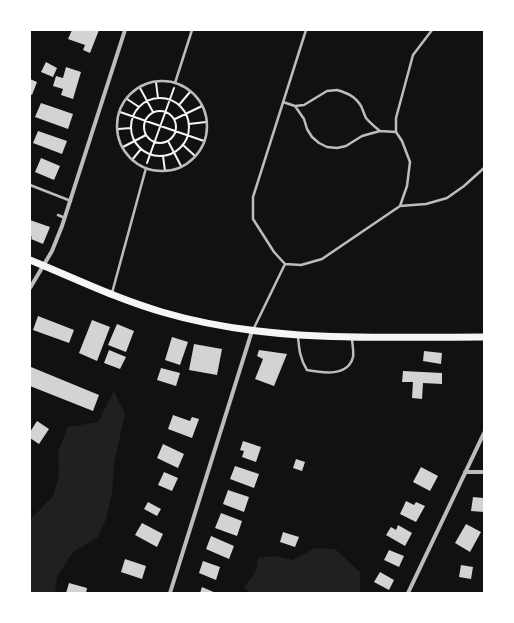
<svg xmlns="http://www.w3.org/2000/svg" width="514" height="623" font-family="'Sofia Sans Condensed',sans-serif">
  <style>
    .green { fill: #202020 }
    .building { fill: #d3d3d3 }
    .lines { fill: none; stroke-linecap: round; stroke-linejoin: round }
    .path { stroke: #f5f5f5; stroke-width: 2 }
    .service { stroke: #bcbcbc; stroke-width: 2.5 }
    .minor { stroke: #bcbcbc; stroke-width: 4 }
    .secondary { stroke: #f5f5f5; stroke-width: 7 }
  </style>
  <rect width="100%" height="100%" fill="#111"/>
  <path class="green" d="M114,391L125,414L114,464L112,492L106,519L98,537L73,552L57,577L55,593H30V520L53,496L59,475L58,452L68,427L98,422Z
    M315,548L335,549L360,572V593H251L244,588L256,571L258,558L275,556L293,560Z"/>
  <path class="building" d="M72,30H99L90,53L83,50L85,45L68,39Z
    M46,62L57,68L53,77L41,72Z
    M66,67L81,72L73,99L61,95L63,89L53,86L56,76L63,78Z
    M30,79L37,82L32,95L30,94Z
    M41,103L73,114L68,129L35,117Z
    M38,131L67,141L62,154L33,143Z
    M41,158L60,166L54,180L35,172Z
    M30,220L50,227L43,244L31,239L32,237L30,236Z
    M38,316L74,330L69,343L33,330Z
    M92,320L110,327L97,361L79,353Z
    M117,324L134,331L126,352L108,345Z
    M172,337L188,342L180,365L165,360Z
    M194,344L222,349L217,375L189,370Z
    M109,350L126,357L120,369L104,363Z
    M259,350L287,354L274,386L255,379L263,359L257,356Z
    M424,351L442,353L441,364L423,361Z
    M31,367L99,395L93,411L30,386Z
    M161,368L180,373L176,386L157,380Z
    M403,371L442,373V384L423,383L422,399L412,398L413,382H402Z
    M173,415L190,421L192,417L199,419L192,438L168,429Z
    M37,421L49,429L39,444L30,438V432Z
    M243,441L261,447L256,462L242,457L244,451L240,450Z
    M163,444L184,454L178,468L157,458Z
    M296,459L305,462L302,471L293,468Z
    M235,466L259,474L254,488L230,479Z
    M421,467L438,476L430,491L413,482Z
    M164,472L178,478L172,491L158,485Z
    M228,490L249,497L244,512L223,504Z
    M473,497L484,498V512L471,511Z
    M406,501L414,505L416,502L425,506L416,522L400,514Z
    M148,502L161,509L157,516L144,509Z
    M221,513L242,521L237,536L215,528Z
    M142,523L163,534L157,547L135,535Z
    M466,524L481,532L470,552L455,543Z
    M398,525L412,533L405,546L386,535L391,527L396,530Z
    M283,532L299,537L295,547L280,542Z
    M211,536L234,546L229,559L206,549Z
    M389,550L404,556L399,567L384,560Z
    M125,559L146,566L142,579L121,572Z
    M203,561L220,567L216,580L199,573Z
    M461,565L473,567L471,579L459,577Z
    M380,572L394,580L389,590L374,582Z
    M69,583L87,588L86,593H66Z
    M202,587L216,593H200Z"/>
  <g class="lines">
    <path class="path" d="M156,82L158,98
      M140,88L153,112
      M131 127a29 29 0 1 1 58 0a29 29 0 1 1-58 0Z
      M127,99L139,107
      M179,105L190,92
      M144 127a16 16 0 1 1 32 0a16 16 0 1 1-32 0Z
      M120,112L204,141
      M175,119L202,106
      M189,124L206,122
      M118,129L131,128
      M168,141L181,166
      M183,145L195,156
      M123,147L146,135
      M163,156L165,171
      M132,160L141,149
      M147,163L174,88"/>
    <path class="service" d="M306,30L253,197V219L274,252L285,264L301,265L322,259L400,206L426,204L447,198L464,186L484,168
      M117 126a45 45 0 1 1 90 0a45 45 0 1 1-90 0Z
      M175,83L192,30
      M337,90C347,93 355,96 361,106C363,110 364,114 366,118C370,123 375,127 380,131L362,136L346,146L337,148L327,147L319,143L312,137L307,129L304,119L295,106L304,105L327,91Z
      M283,102L295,106
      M380,131L396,132
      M30,185L71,201
      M400,206L407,186L410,162L402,141L396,132V118L413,55L432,30
      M58,215L65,218
      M112,293L146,168
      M253,330L285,264
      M298,336C299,349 300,359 307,370C323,373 348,377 353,357C354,351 352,343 352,338"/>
    <path class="minor" d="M30,288L52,251L62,226L125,30
      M465,472H484
      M170,593L252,331
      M408,593L484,433"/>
    <path class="secondary" d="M30,260C74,278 117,299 162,312C267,343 376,337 484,337"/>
  </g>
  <rect width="514" height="623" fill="none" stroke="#ffffff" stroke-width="62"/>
</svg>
